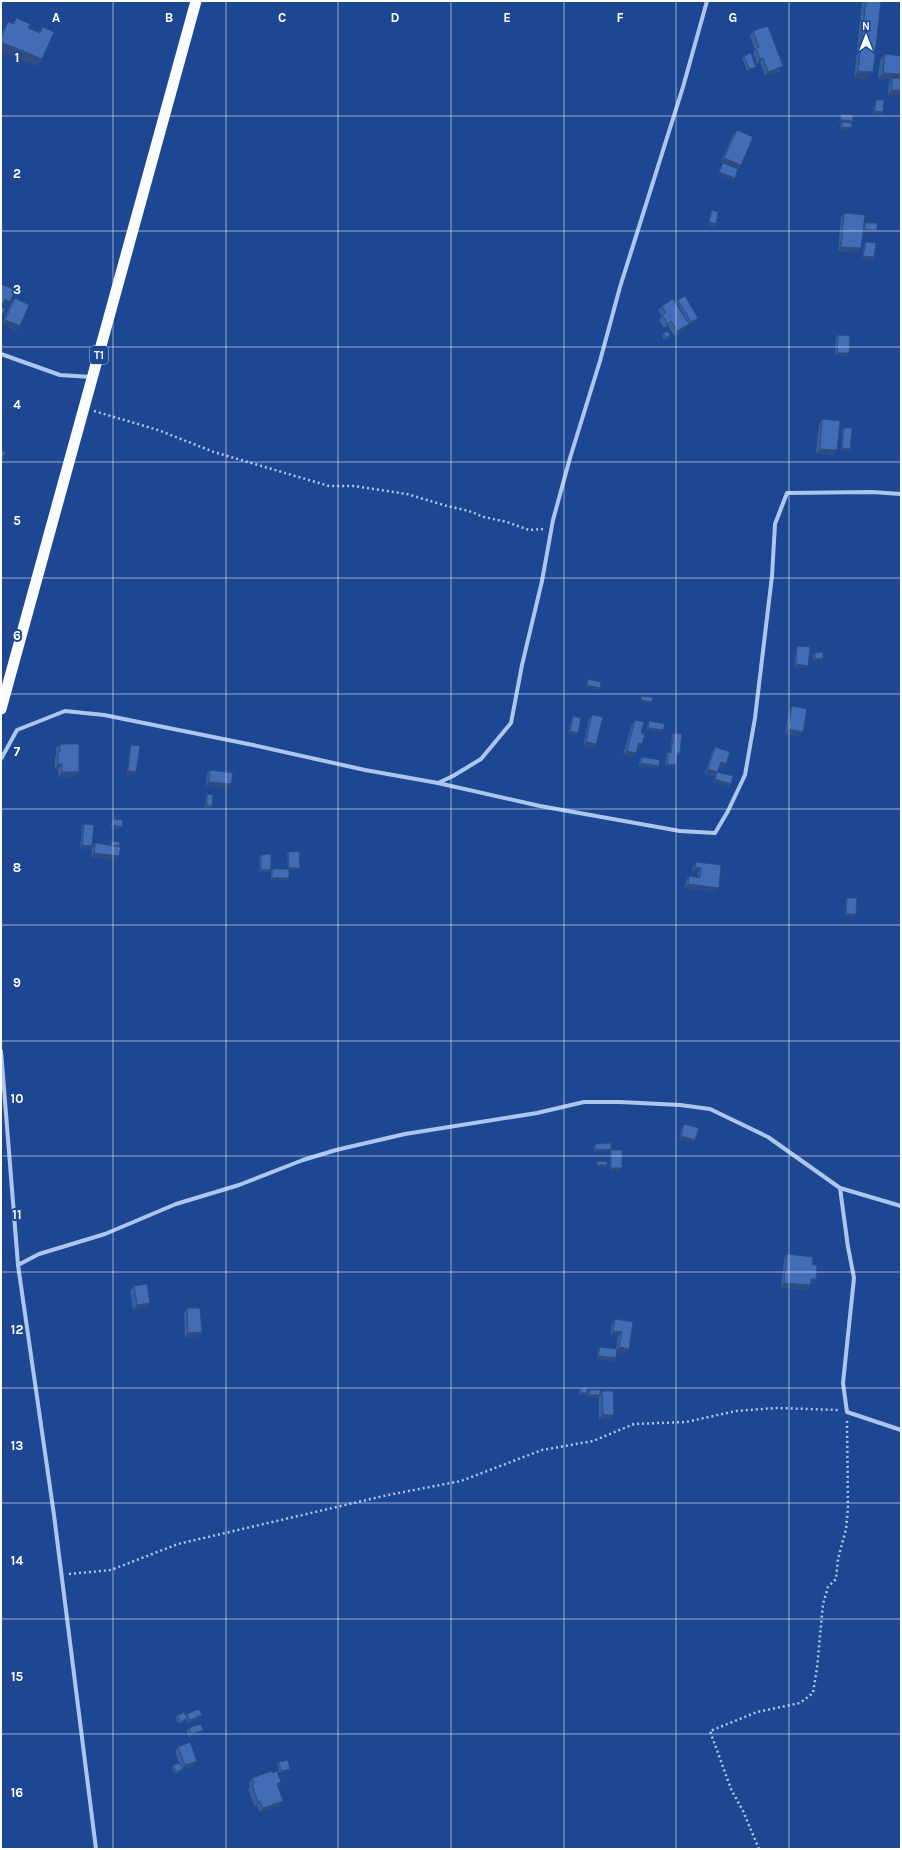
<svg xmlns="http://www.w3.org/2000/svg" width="902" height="1850" font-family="Karla,sans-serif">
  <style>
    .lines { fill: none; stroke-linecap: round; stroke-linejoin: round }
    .path { stroke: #adc6ee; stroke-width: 2.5; stroke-dasharray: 2 3; stroke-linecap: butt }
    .minor { stroke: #adc6ee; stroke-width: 4 }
    .trunk { stroke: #fafcff; stroke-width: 11 }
    .wall { fill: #385e9d }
    .shaded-wall { fill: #2e4c80 }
    .building { fill: #416db7; stroke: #2e4c80 }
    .grid { fill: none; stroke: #fff; stroke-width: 1; stroke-opacity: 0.55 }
    .labels { text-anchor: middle; stroke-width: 4; stroke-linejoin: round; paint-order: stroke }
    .shield { fill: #1d4792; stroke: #bbc8de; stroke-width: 1 }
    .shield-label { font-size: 11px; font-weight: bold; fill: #fff }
    .grid-label { font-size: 13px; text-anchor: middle; font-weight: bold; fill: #fff; stroke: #1d4792; stroke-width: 4; stroke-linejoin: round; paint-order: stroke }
  </style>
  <rect width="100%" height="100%" fill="#1d4792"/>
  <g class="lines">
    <path class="path" d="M94,411L158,430L214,452L319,483L329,486H354L407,494L447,506L469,511L484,517L507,522L529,530L543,529
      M69,1574L111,1570L178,1544L388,1495L461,1481L542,1450L593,1441L634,1424L686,1422L736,1411L776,1408L839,1410
      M759,1849L743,1811L731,1789L710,1731L757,1712L800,1703L813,1693L817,1668L823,1604L828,1587L836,1579L838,1559L846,1529L848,1508L847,1420"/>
    <path class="minor" d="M1,354L60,375L91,377
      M1,759L17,730L65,711L104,715L253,745L365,770L438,783L540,806L680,831L715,833L728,811L745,775L755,718L763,651L772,576L775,524L787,493L872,492L901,494
      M438,783L453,776L481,759L511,723L522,665L542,581L553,520L570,458L600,361L620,287L683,87L707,1
      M1,1051L18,1265L54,1515L96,1849
      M840,1188L901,1206
      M18,1265L39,1254L105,1234L176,1204L239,1185L303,1160L336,1150L405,1134L537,1113L584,1102H620L680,1105L710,1109L768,1137L840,1188L848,1247L854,1278L843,1383L847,1412L901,1430"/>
    <path class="trunk" d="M1,709L196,1"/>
  </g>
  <path class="wall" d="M862,1H881L868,79L854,78Z
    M16,18L28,28L39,32L43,27L42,59L38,66L1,51V35L4,29L8,22L12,24Z
    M753,31L780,71L765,76L760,63L757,64L753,53L755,50L750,36Z
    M885,54L901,56V95H888L889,83L891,81L878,79L880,61Z
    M744,56L756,67L754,69L747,71L742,58Z
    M876,100L883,112L881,115L873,114L875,102Z
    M841,114L853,121L851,123L849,130L840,129V125L842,123L839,122L840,117Z
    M737,130L741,165L738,170L733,180L718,174L721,166L723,163L725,164L721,162L733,135Z
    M712,210L716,224L715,226L708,225L710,213Z
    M844,213L864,224L865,223L877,230L875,232H863L858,253L838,251L841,217Z
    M866,242L874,257L872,260L862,258L864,244Z
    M15,298L17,331L2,324L11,303Z
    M678,300L696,321L689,325V324L686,328L674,336L668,326L664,328L659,320L662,316L658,311L662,306L686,319L677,302Z
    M663,333L669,338L664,340L662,336Z
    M838,335L847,356L835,355L836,337Z
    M822,419L834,455L816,453L819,424Z
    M844,428L849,451L841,450L842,430Z
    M797,646L807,668L794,667L796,648Z
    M815,653L822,661H813V655Z
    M792,706L800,736L785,734L789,711Z
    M592,715L593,749L583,746L589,719Z
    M573,716L576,735L568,733L572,719Z
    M635,720L641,733L642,744L639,748H637L633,758L623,755L632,724Z
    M649,721L663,730L662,733L646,730L648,723Z
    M674,733L680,753L678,755H677L676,765L674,767L665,766L666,755L668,752L670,753L672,735Z
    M60,744L75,777H58V769H55V757L56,755V748Z
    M131,745L136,772L135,775L127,774L130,747Z
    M715,747L723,769L719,767L717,772L731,784L729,786L714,782L715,775L714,776L705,774L712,752Z
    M642,757L659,766L657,768L639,766L640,759Z
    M210,770L228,789L206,786L207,774Z
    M207,794L212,806L210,808H205L206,797Z
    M114,819L120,829L111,828L112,822Z
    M84,824L92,846L91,849L80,848L82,826Z
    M112,841L119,846L116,861L91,857L92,848L95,843L110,845V843Z
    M288,852L300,868L298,870H289L288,880H271V871L272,869H288L287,854Z
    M261,855L271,870L270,872H260L259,857Z
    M696,862L719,888L715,892L685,888L686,881L689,876L698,877V872H692L693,867Z
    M847,898L855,917L845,916L846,900Z
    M684,1124L695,1140L694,1142L679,1139L682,1127Z
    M595,1144L611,1149L609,1151L594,1152V1146Z
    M611,1150L620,1171H610V1152Z
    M787,1254L812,1265L813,1284H811L810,1285L807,1290L781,1287L784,1259Z
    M134,1286L150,1303L147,1308L133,1310L130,1291Z
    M187,1308L202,1332L198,1337H185L184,1313Z
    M615,1319L633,1322L626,1353L617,1352L614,1361L597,1359L598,1349L600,1347L616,1349L618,1337L610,1335L612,1324Z
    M581,1388L585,1395H579V1390Z
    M590,1390L600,1395L598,1398L588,1397V1392Z
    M602,1391L614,1415L610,1419H599V1396Z
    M187,1714L202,1715L200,1718L188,1723L186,1719L185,1720L179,1724L175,1718L177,1716H186Z
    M189,1728L201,1732L189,1737L187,1731Z
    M178,1747L197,1761L194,1765L182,1770L181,1771L175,1774L172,1768L173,1765L179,1763L175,1752Z
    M279,1762L290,1769L288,1771L279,1773L277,1764Z
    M272,1773L281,1782L278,1787L280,1805L260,1812L257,1806L255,1807L248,1789L250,1787L249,1783L252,1778Z"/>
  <path class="shaded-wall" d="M1,42L42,59L38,66L1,51Z
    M763,58L760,63L757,64L760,59Z
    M783,66L780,71L765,76L768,72Z
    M756,67L754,69L747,71L749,69Z
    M858,71L873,72L868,79L854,78Z
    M883,73L901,74V82L892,78L891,81L878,79Z
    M892,90H901V95H888Z
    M875,111L883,112L881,115L873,114Z
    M841,120L853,121L851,123L839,122Z
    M841,127L851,128L849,130L840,129Z
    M724,158L741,165L738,170L721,162Z
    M719,172L735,178L733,180L718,174Z
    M709,222L716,224L715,226L708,225Z
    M865,230H877L875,232H863Z
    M841,247L861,248L858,253L838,251Z
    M863,256L874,257L872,260L862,258Z
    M5,299L10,302L7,306L3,304L1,307V302Z
    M698,318L696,321L689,325L691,322Z
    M5,320L20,326L17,331L2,324Z
    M671,321L668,326L664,328Z
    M689,324L686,328L674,336L677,331Z
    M837,353H849L847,356L835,355Z
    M842,448L850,449L849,451L841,450Z
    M820,449L837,450L834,455L816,453Z
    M823,658L822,661H813L815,659Z
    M796,664L808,666L807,668L794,667Z
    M587,685L600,688L598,690L585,687Z
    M641,700L652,702L651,704L639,703Z
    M648,728L663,730L662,733L646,730Z
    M788,729L803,732L800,736L785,734Z
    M570,731L578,733L576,735L568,733Z
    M586,742L596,744L593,749L583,746Z
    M639,743L642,744L639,748H635Z
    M627,751L636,753L633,758L623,755Z
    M721,762L726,764L723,769L718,767Z
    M641,763L659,766L657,768L639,766Z
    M58,764H62L58,769H55Z
    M667,764L676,765L674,767L665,766Z
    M708,769L717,772L714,776L705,774Z
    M128,771L136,772L135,775L127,774Z
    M62,772H79L75,777H58Z
    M715,779L731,784L729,786L714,782Z
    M209,782L231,784L228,789L206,786Z
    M207,806H212L210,808H205Z
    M113,825L122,827L120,829L111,828Z
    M82,845L92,846L91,849L80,848Z
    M94,853L119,856L116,861L91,857Z
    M695,867L701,868L698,872H692Z
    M289,868H300L298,870H288Z
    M261,870H271L270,872H260Z
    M272,878H289L288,880H271Z
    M688,884L719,888L715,892L685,888Z
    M846,914H856L855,917L845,916Z
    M681,1136L695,1140L694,1142L679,1139Z
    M611,1149L609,1151L594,1152L596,1150Z
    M597,1165H607L606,1167H596Z
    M611,1168H622L620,1171H610Z
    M811,1279H816L813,1284L808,1283Z
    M784,1283L810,1285L807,1290L781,1287Z
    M150,1303L147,1308L133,1310L137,1305Z
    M613,1331L622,1332L618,1337L610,1335Z
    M202,1332L198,1337H185L188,1333Z
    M619,1347L629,1349L626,1353L616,1352Z
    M598,1356L616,1358L614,1361L597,1359Z
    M581,1393H587L585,1395H579Z
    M590,1395H600L598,1398L588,1397Z
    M603,1415H614L610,1419H599Z
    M202,1715L200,1718L188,1723L190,1720Z
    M203,1730L201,1732L189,1737L191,1734Z
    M197,1761L194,1765L182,1770L185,1765Z
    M183,1769L181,1771L175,1774L176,1772Z
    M290,1769L288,1771L279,1773L281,1771Z
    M281,1782L278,1787L277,1784Z
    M260,1801L257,1806L255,1807L258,1802Z
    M283,1801L280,1805L260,1812L263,1808Z"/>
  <path class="building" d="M866,1H881L873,72L858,71Z
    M16,18L30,24L28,28L40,33L43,27L54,32L42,59L1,42V39L8,22L14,24Z
    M768,26L783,66L768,72L763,58L760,59L756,48L759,47L753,31Z
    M751,53L756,67L749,69L744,56Z
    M885,54L901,56V74L883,73Z
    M892,78L901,79V90H892Z
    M876,100H884L883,112L875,111Z
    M841,114L853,115V121L841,120Z
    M842,122L852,123L851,128L841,127Z
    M737,130L753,137L741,165L724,158Z
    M723,163L738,169L735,178L719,172Z
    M712,210L718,212L716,224L709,222Z
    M844,213L865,215L861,248L841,247Z
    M865,223H877V230H865Z
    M866,242L876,243L874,257L863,256Z
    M1,284L15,290L10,302L5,299L4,303L1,302Z
    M685,296L698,318L691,322L678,300Z
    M15,298L29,305L20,326L5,320Z
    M673,299L689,324L677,331L671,321L668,324L662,315L666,313L662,306Z
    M1,307L5,309L1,318Z
    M668,331L670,335L666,338L663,333Z
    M838,335L850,336L849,353H837Z
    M1,406L3,407L1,412Z
    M822,419L840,421L837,450L820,449Z
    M844,428H852L850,449L842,448Z
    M1,451L5,452L1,464Z
    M797,646L810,647L808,666L796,664Z
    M823,652V658L815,659V653Z
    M588,679L601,682L600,688L587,685Z
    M641,696L653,697L652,702L641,700Z
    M792,706L807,709L803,732L788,729Z
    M592,715L603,717L596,744L586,742Z
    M573,716L581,718L578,733L570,731Z
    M635,720L644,722L641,733L645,734L642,744L639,743L636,753L627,751Z
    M649,721L665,724L663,730L648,728Z
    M674,733L682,734L680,753H677L676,765L667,764L668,752L671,753Z
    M60,744H79V772H62V764H58V752H60Z
    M131,745L140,746L136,772L128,771Z
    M715,747L730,752L726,764L721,762L717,772L708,769Z
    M642,757L660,760L659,766L641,763Z
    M210,770L233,773L231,784L209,782Z
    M717,772L733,776L731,784L715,779Z
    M207,794L213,795L212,806H207Z
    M114,819L123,820L122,827L113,825Z
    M84,824L94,825L92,846L82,845Z
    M112,841L120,842L119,846L111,845Z
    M95,843L121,847L119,856L94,853Z
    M299,851L300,868H289L288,852Z
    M271,854V870H261V855Z
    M696,862L721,865L719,888L688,884L689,876L700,878L701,868L695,867Z
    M272,869H289V878H272Z
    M847,898H857L856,914H846Z
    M684,1124L699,1128L695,1140L681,1136Z
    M611,1143V1149L596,1150L595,1144Z
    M611,1150H622V1168H611Z
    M597,1161L607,1162V1165H597Z
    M787,1254L813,1257L812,1265H817L816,1279H811L810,1285L784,1283Z
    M147,1284L150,1303L137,1305L134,1286Z
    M187,1308H200L202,1332L188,1333Z
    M615,1319L633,1322L629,1349L619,1347L622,1332L613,1331Z
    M600,1347L617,1349L616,1358L598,1356Z
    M581,1388H587V1393H581Z
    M590,1390H600V1395H590Z
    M602,1391H613L614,1415H603Z
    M199,1709L202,1715L190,1720L187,1714Z
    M184,1712L187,1718L181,1722L177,1716Z
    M201,1724L203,1730L191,1734L189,1728Z
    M190,1742L197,1761L185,1765L178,1747Z
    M288,1760L290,1769L281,1771L279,1762Z
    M180,1763L183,1769L176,1772L173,1765Z
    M272,1771V1773L277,1771L281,1782L277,1784L283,1801L263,1808L260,1801L258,1802L252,1785L254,1784L252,1778Z"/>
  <path class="grid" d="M113,1V1849M226,1V1849M338,1V1849M451,1V1849M564,1V1849M676,1V1849M789,1V1849M1,116H901M1,231H901M1,347H901M1,462H901M1,578H901M1,694H901M1,809H901M1,925H901M1,1041H901M1,1156H901M1,1272H901M1,1388H901M1,1503H901M1,1619H901M1,1734H901"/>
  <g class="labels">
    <rect class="shield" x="90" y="346" width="18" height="18" rx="3"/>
    <g class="shield-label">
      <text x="99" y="359">T1</text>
    </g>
  </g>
  <g class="grid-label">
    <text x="56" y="22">A</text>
    <text x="169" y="22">B</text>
    <text x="282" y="22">C</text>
    <text x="395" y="22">D</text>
    <text x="507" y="22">E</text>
    <text x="620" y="22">F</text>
    <text x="733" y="22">G</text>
    <text x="17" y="62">1</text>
    <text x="17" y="178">2</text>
    <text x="17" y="294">3</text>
    <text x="17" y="409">4</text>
    <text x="17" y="525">5</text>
    <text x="17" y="640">6</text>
    <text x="17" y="756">7</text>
    <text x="17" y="872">8</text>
    <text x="17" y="987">9</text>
    <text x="17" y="1103">10</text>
    <text x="17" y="1219">11</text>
    <text x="17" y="1334">12</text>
    <text x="17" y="1450">13</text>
    <text x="17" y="1565">14</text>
    <text x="17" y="1681">15</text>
    <text x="17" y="1797">16</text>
  </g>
  <rect width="902" height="1850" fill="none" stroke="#ffffff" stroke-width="4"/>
  <g transform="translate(866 36)" stroke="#1d4792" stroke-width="3" paint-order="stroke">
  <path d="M0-3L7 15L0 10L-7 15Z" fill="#ffffff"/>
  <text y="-6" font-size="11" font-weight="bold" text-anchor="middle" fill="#ffffff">N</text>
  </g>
</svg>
